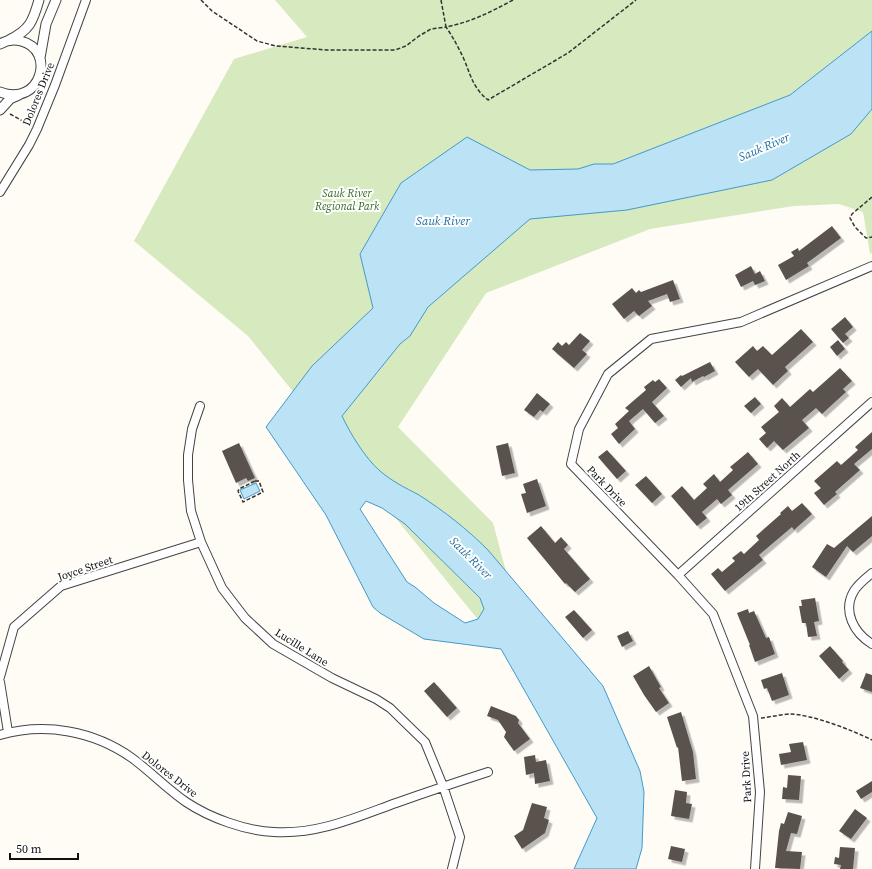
<svg xmlns="http://www.w3.org/2000/svg" width="872" height="869" font-family="'Source Serif 4',serif">
  <style>
    .green { fill: #d7e9bf }
    .water { fill: #bbe2f5; stroke: #449aca; fill-rule: evenodd }
    .building { fill: #5a524d; filter: url(#shadow) }
    .lines { fill: none; stroke-linecap: round; stroke-linejoin: round }
    .minor-casing { stroke: #444; stroke-width: 10 }
    .tertiary-casing { stroke: #444; stroke-width: 11 }
    .path { stroke: #333; stroke-width: 1.5; stroke-dasharray: 4 2; stroke-linecap: butt }
    .minor { stroke: #fff; stroke-width: 8 }
    .tertiary { stroke: #fff; stroke-width: 9 }
    .labels { text-anchor: middle; stroke-width: 4; stroke-linejoin: round; paint-order: stroke }
    .street-label { font-size: 11px; fill: #111; stroke: #fff }
    .park-label { font-size: 11px; font-style: italic; fill: #336822; stroke: #fff }
    .water-label { font-size: 12px; font-style: italic; fill: #1c6ca1; stroke: #fff }
  </style>
  <defs>
    <filter id="shadow"><feDropShadow dx="3.5" dy="3.5" stdDeviation="0" flood-color="#0004"/></filter>
  </defs>
  <rect width="100%" height="100%" fill="#fffcf5"/>
  <path class="green" d="M275,0H872V253L870,254L863,212L839,204L794,206L650,229L486,293L398,427L493,523L507,575L501,648L248,336L134,241L234,59L307,37Z"/>
  <path class="water" d="M872,31V109L851,134L772,180L627,210L530,219L428,307L410,336L400,344L342,416C350,433 365,458 380,471C393,482 404,487 419,495C444,511 467,529 488,550L603,686L640,771L644,792L642,848L636,869H574L597,818L501,649L424,639L380,613L373,607L326,515L266,427L312,366L373,308L360,254L401,183L467,137L530,170L578,169L594,164H613L790,95ZM366,501L382,508L405,524L480,598L484,609L478,619L465,623L434,603L415,587L407,582L360,509Z
    M256,483L260,491L244,499L240,490Z"/>
  <path class="building" d="M832,226L841,238L807,263L809,266L786,280L778,265L794,256L791,252L798,248L799,251Z
    M751,266L755,274L760,271L765,281L755,285L753,281L741,287L735,275Z
    M673,280L680,299L670,302L667,294L648,301L652,306L639,316L634,311L624,319L612,304L632,288L636,293L639,290L641,292Z
    M845,317L853,327L845,334L849,338L843,343L831,329Z
    M801,329L813,342L785,367L788,371L773,385L758,369L749,377L735,362L753,346L757,351L763,346L772,355Z
    M580,333L590,341L582,350L587,354L574,368L552,349L558,342L562,346L566,342L569,345Z
    M838,340L845,349L837,356L830,347Z
    M710,362L715,371L704,377L703,376L692,382L691,378L681,387L675,380L681,375L682,376Z
    M840,368L852,381L843,389L846,392L822,414L816,408L802,420L809,428L783,450L774,441L767,448L759,439L766,433L761,427L779,412L774,406L782,398L790,407L810,389L813,392Z
    M659,379L667,388L652,402L664,416L655,423L643,409L629,421L635,429L619,444L611,434L618,428L615,424L629,411L625,408L646,390L644,387L653,380L655,382Z
    M537,393L550,404L543,412L540,410L534,417L524,410Z
    M755,397L761,404L751,413L744,406Z
    M872,432V449L854,464L860,470L835,492L837,494L824,505L814,493L821,488L814,481L837,461L841,465L858,450L855,447Z
    M239,443L255,478L248,481L246,478L236,483L222,451Z
    M508,443L515,473L502,476L496,446Z
    M607,450L626,471L617,479L598,457Z
    M748,452L758,464L728,490L732,495L721,504L717,499L702,512L707,518L697,526L671,496L682,486L694,500L707,488L703,484L714,474L720,482L733,470L730,467Z
    M646,476L662,494L652,503L635,485Z
    M537,479L546,506L527,513L521,494L526,493L523,484Z
    M802,503L812,514L794,530L792,527L759,555L763,560L725,591L711,574L718,568L722,572L735,561L732,558L741,551L744,554L759,540L756,536L781,514L780,513L788,506L792,511Z
    M872,516V536L853,552L847,546L826,577L812,567L827,544L834,548Z
    M541,526L555,543L561,537L568,545L564,549L590,579L575,592L566,583L565,584L527,538Z
    M815,598L819,621L814,622L817,636L808,637L806,623H802L799,606H802L801,600Z
    M748,609L749,613L754,611L766,638L769,637L775,654L755,662L749,645H750L737,613Z
    M574,610L592,630L583,638L565,617Z
    M628,631L633,641L622,647L617,636Z
    M830,646L843,661L842,662L849,670L839,679L819,656Z
    M649,666L661,687L659,688L669,703L656,712L644,695L633,676Z
    M782,673L789,695L772,701L767,688L764,689L761,680Z
    M866,673L872,675V692L860,688Z
    M434,682L457,708L447,717L424,691Z
    M491,706L516,716L519,720L518,723L530,739L514,751L504,737L506,732L498,720L487,716Z
    M681,712L693,752L696,779L682,781L678,747L677,748L667,717Z
    M803,742L807,760L781,765L779,754L791,752L789,744Z
    M535,755L536,762L546,760L550,781L535,784L534,773L526,775L524,757Z
    M788,775L801,776L799,800L782,799L783,787L787,788Z
    M872,781V792L861,799L856,791Z
    M675,790L687,792L686,803L692,804L689,819L671,816Z
    M532,803L547,807L544,818L549,820L545,833L522,849L514,836L523,830Z
    M855,809L867,818L851,839L839,831Z
    M788,812L802,816L797,834L791,833L786,851L802,852L800,869L775,868L779,831L781,823L784,824Z
    M671,846L685,849L682,862L668,859Z
    M840,847L855,848L853,869H840L841,865L834,864L835,857L839,858Z"/>
  <g class="lines">
    <defs>
      <path id="minor" d="M0,192L29,145L37,129L55,85L86,0
        M200,406L192,429L188,455V480L191,511L201,542L222,588L245,618L273,644L332,678L376,699L390,708L425,742L443,786L460,837L452,869
        M872,573C866,578 858,584 854,591C842,611 854,633 872,644
        M678,575L872,402
        M0,677L14,627L61,586L201,542
        M0,682L8,732
        M0,735C45,722 94,731 132,758C151,772 167,789 186,802C210,818 246,831 274,832C317,835 357,817 396,803C427,792 457,782 488,772
        M755,869L760,792L753,716L713,614L678,575L571,464L579,429L608,374L651,339L741,322L872,266"/>
      <path id="tertiary" d="M9,40C30,30 33,21 39,0
        M0,44C7,40 14,39 21,41C57,50 41,108 0,92
        M40,58L46,24L56,0
        M0,110L10,99L19,95"/>
    </defs>
    <use href="#minor" class="minor-casing"/>
    <use href="#tertiary" class="tertiary-casing"/>
    <path class="path" d="M201,0L212,11L257,41L276,46L327,50H395L406,46L419,36L431,29L446,27C453,37 458,47 463,57C471,75 472,87 488,100L568,53L636,0
      M441,0L446,27C471,22 491,12 513,0
      M10,114L30,125
      M872,197L852,214L850,218L855,227L866,238L872,237
      M255,481H259L263,492L243,502L238,491L239,489Z
      M761,718C770,717 779,715 789,714C811,714 852,730 872,740"/>
    <use href="#minor" class="minor"/>
    <use href="#tertiary" class="tertiary"/>
  </g>
  <g class="labels">
    <g class="street-label">
      <text transform="translate(38 94) rotate(-68)" y="4">Dolores Drive</text>
      <text transform="translate(767 481) rotate(-42)" y="4">19th Street North</text>
      <text transform="translate(607 486) rotate(46)" y="4">Park Drive</text>
      <text transform="translate(85 568) rotate(-19)" y="4">Joyce Street</text>
      <text transform="translate(302 647) rotate(32)" y="4">Lucille Lane</text>
      <text transform="translate(170 774) rotate(38)" y="4">Dolores Drive</text>
      <text transform="translate(746 777) rotate(-93)" y="4">Park Drive</text>
    </g>
    <g class="park-label">
      <text x="347" y="197">Sauk River<tspan x="347" dy="13">Regional Park</tspan></text>
    </g>
    <g class="water-label">
      <text transform="translate(764 147) rotate(-23)" y="4">Sauk River</text>
      <text x="443" y="225">Sauk River</text>
      <text transform="translate(471 558) rotate(45)" y="4">Sauk River</text>
    </g>
  </g>
  <path d="M10 853v6h68v-6" fill="none" stroke="#111111" stroke-width="2"/>
  <text x="16" y="853" font-size="12" fill="#111111" stroke="#ffffff" stroke-width="3" paint-order="stroke">50 m</text>
</svg>
